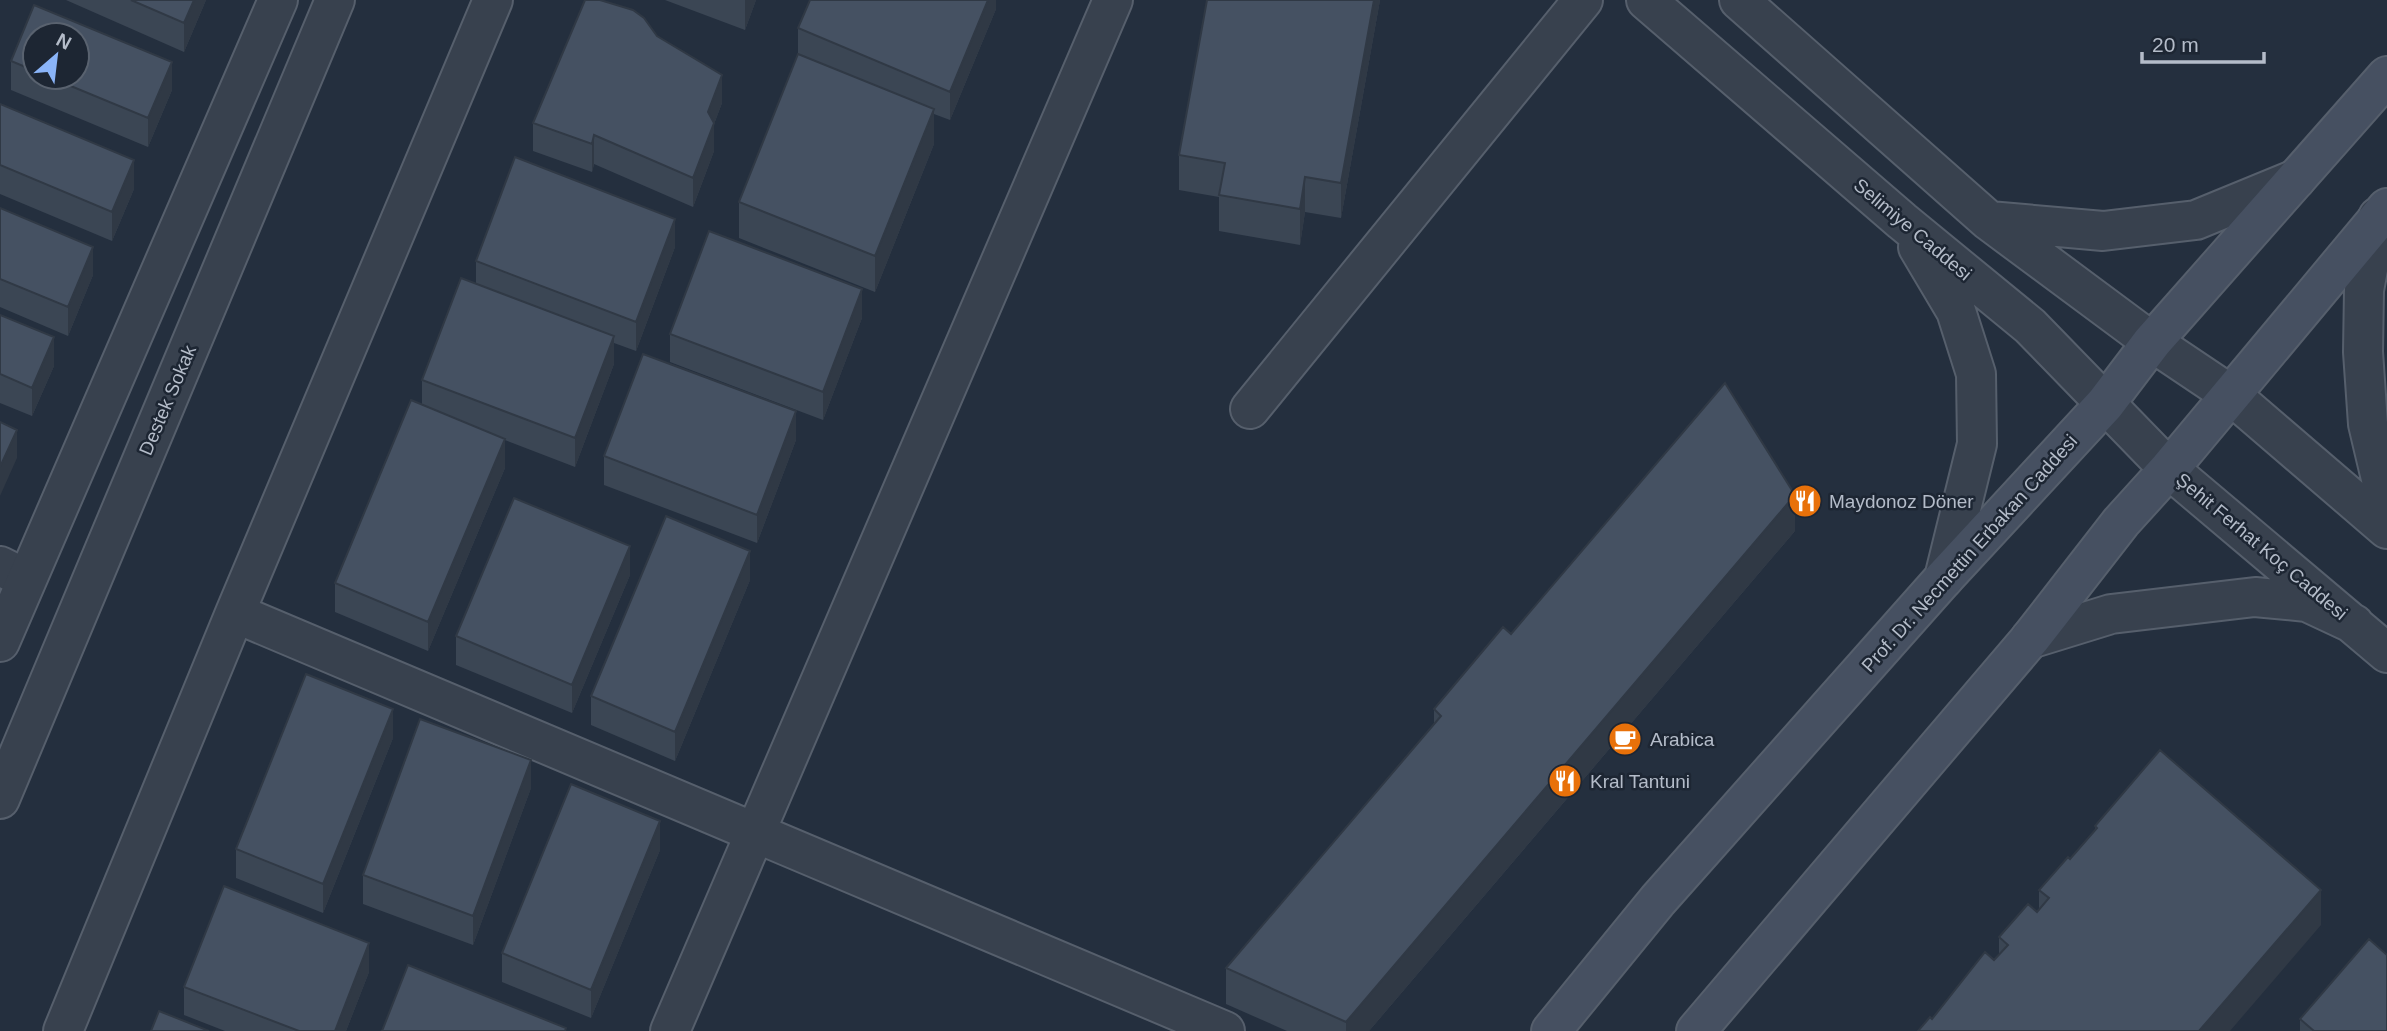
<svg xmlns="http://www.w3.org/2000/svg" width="2387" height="1031" font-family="Arial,sans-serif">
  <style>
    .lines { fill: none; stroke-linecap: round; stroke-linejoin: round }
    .minor-casing { stroke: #565f6c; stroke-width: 42 }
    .tertiary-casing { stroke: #565f6c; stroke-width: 42 }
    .secondary-casing { stroke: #565f6c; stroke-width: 42 }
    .minor { stroke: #38414e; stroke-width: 38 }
    .tertiary { stroke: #38414e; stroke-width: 38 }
    .secondary { stroke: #465061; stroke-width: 38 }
    .wall { fill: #3b4654; fill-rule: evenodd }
    .shaded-wall { fill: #303945 }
    .building { fill: #455162; stroke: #303945; stroke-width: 2 }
    .labels { text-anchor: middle; stroke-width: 5; stroke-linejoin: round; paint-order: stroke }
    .street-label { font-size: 19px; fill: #b4bcc9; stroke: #1d2633 }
    .poi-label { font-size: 19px; fill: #b4bcc9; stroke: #1d2633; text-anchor: start }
  </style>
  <rect width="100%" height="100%" fill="#242f3e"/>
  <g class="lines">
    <defs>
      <path id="minor" d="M2378,217L2364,290L2363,352L2368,424L2387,504
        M2231,395L2387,529
        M1250,409L1583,0
        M2169,469L2387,653
        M0,566L26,579
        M235,613L1225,1031
        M2030,639L2111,614L2255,597L2307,602L2354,624
        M63,1031L235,613L493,0
        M670,1031L1113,0"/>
      <path id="tertiary" d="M1646,0L1902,221L2030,326L2169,469
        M1739,0L1989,221L2152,342L2231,395
        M1989,221L2103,231L2196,220L2296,179
        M1918,247L1956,311L1976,374L1977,444L1944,578
        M0,642L278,0
        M0,799L335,0"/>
      <path id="secondary" d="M1551,1031L1658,900L1944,578L2105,404L2152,342L2387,76
        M1696,1031L2030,639L2121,522L2169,469L2387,208"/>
    </defs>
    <use href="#minor" class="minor-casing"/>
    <use href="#tertiary" class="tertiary-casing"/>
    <use href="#secondary" class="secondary-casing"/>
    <use href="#minor" class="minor"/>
    <use href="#tertiary" class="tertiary"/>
    <use href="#secondary" class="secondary"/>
  </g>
  <path class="wall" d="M66,0H206L184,52Z
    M665,0H756L745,30Z
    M996,0V9L950,120L934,114V144L875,292L739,238V202L798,54V28Z
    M1207,0H1380L1341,218L1305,212L1300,245L1219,231V197L1179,190V155Z
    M34,5L172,62V90L148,147L11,90V61ZM35,35H77V77H35Z
    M657,36L722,103L714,124V151L693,207L594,164L592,172L533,151V123Z
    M0,104L134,189L112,241L0,194Z
    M0,208L93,275L68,336L0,307Z
    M675,247L636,351L614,343V364L575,467L505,440V468L428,651L335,612V583L422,405V380L476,283V261Z
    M0,315L54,366L32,416L0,403Z
    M862,318L823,420L670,362V334Z
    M796,440L757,543L604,485V456Z
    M1795,531L1369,1031H1287L1226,1004V968L1434,724V709L1511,634Z
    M630,575L572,713L456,665V636Z
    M750,580L675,761L591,725V696Z
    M393,738L323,913L236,878V849Z
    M531,788L473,945L363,904V875Z
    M2095,826L2321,925L1932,1019L1999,955V937L2037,912L2039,909V890L2070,859L2095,830Z
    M660,850L591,1018L502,982V953Z
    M369,972L346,1031H225L184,1015V987Z
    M2300,1019L2387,1031H2300Z"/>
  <path class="shaded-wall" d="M194,0H206L184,52V23Z
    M745,0H756L745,30Z
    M988,0H996V9L950,120V92Z
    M1374,0H1380L1341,218V183Z
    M172,62V90L148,147V118Z
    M722,75V103L714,124V151L693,207V178L708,112Z
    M934,109V144L875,292V256Z
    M594,135V164L592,172V144Z
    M134,160V189L112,241V212Z
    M1305,177V212L1300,245V209Z
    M675,219V247L636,351V322Z
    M93,247V275L68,336V307Z
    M862,289V318L823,420V392Z
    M614,336V364L575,467V438Z
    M54,337V366L32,416V388Z
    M796,411V440L757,543V515Z
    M17,430V458L0,496V467Z
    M505,439V468L428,651V622Z
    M1795,495V531L1369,1031H1346V1022Z
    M630,546V575L572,713V685Z
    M750,551V580L675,761V732Z
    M393,709V738L323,913V884Z
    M531,760V788L473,945V916Z
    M660,821V850L591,1018V990Z
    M2321,890V925L2230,1031H2199Z
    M369,943V972L346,1031H335Z"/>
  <path class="building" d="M131,0H194L184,23Z
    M585,0H600L633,10L644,18L657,36L722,75L708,112L714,123L693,178L594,135L592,144L533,123Z
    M810,0H988L950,92L798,28Z
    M1207,0H1374L1341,183L1305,177L1300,209L1219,195L1225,163L1179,155Z
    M34,5L172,62L148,118L49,77H77V35H35V71L11,61Z
    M798,54L934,109L875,256L739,202Z
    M0,104L134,160L112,212L0,165Z
    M515,157L675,219L636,322L476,261Z
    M0,208L93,247L68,307L0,279Z
    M709,231L862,289L823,392L670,334Z
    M461,278L614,336L575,438L422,380Z
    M0,315L54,337L32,388L0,374Z
    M643,354L796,411L757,515L604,456Z
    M1725,383L1795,495L1346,1022L1226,968L1441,716L1434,709L1503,627L1511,634Z
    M411,400L505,439L428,622L335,583Z
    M0,422L17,430L0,467Z
    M514,498L630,546L572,685L456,636Z
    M666,516L750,551L675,732L591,696Z
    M306,674L393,709L323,884L236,849Z
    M420,719L531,760L473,916L363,875Z
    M2160,750L2321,890L2199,1031H1918L1930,1017L1932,1019L1985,952L1994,960L2008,945L1999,937L2028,904L2037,912L2049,898L2039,890L2068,857L2070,859L2097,828L2095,826Z
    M571,784L660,821L591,990L502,953Z
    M224,886L369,943L335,1031H299L184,987Z
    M2369,939L2387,955V1031H2314L2300,1019Z
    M408,965L566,1028L565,1031H382Z
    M159,1011L209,1031H151Z"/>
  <defs>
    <symbol id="restaurant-disc" viewBox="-11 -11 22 22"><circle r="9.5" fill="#e8710a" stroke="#1d2633"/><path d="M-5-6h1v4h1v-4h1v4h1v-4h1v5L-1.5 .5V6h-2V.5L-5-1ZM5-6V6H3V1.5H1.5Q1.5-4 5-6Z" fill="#fff"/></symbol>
    <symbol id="cafe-disc" viewBox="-11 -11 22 22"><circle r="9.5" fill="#e8710a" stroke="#1d2633"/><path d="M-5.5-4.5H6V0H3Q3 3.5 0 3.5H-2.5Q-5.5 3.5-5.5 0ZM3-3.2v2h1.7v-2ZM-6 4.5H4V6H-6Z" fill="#fff"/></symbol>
  </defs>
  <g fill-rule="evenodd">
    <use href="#restaurant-disc" x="1786" y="482" width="38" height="38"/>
    <use href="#cafe-disc" x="1606" y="720" width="38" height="38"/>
    <use href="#restaurant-disc" x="1546" y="762" width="38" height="38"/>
  </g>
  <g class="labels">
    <g class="street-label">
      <text transform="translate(1913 229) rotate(40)" y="7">Selimiye Caddesi</text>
      <text transform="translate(167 400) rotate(-67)" y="7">Destek Sokak</text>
      <text transform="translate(2262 546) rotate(40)" y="7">Şehit Ferhat Koç Caddesi</text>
      <text transform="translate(1969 553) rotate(-48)" y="7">Prof. Dr. Necmettin Erbakan Caddesi</text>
    </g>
    <g class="poi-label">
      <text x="1829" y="508">Maydonoz Döner</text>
      <text x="1650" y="746">Arabica</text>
      <text x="1590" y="788">Kral Tantuni</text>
    </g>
  </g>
  <g transform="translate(56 56) rotate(28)"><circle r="33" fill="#1d2633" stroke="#59626f" stroke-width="2"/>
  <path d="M0-5L12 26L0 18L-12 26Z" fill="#8ab4f8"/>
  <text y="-10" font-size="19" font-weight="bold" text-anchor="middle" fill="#b4bcc9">N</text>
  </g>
  <path d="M2142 52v10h122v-10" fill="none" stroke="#b4bcc9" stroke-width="3.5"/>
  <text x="2152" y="52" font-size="21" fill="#b4bcc9" stroke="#1d2633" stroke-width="5" paint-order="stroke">20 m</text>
</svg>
